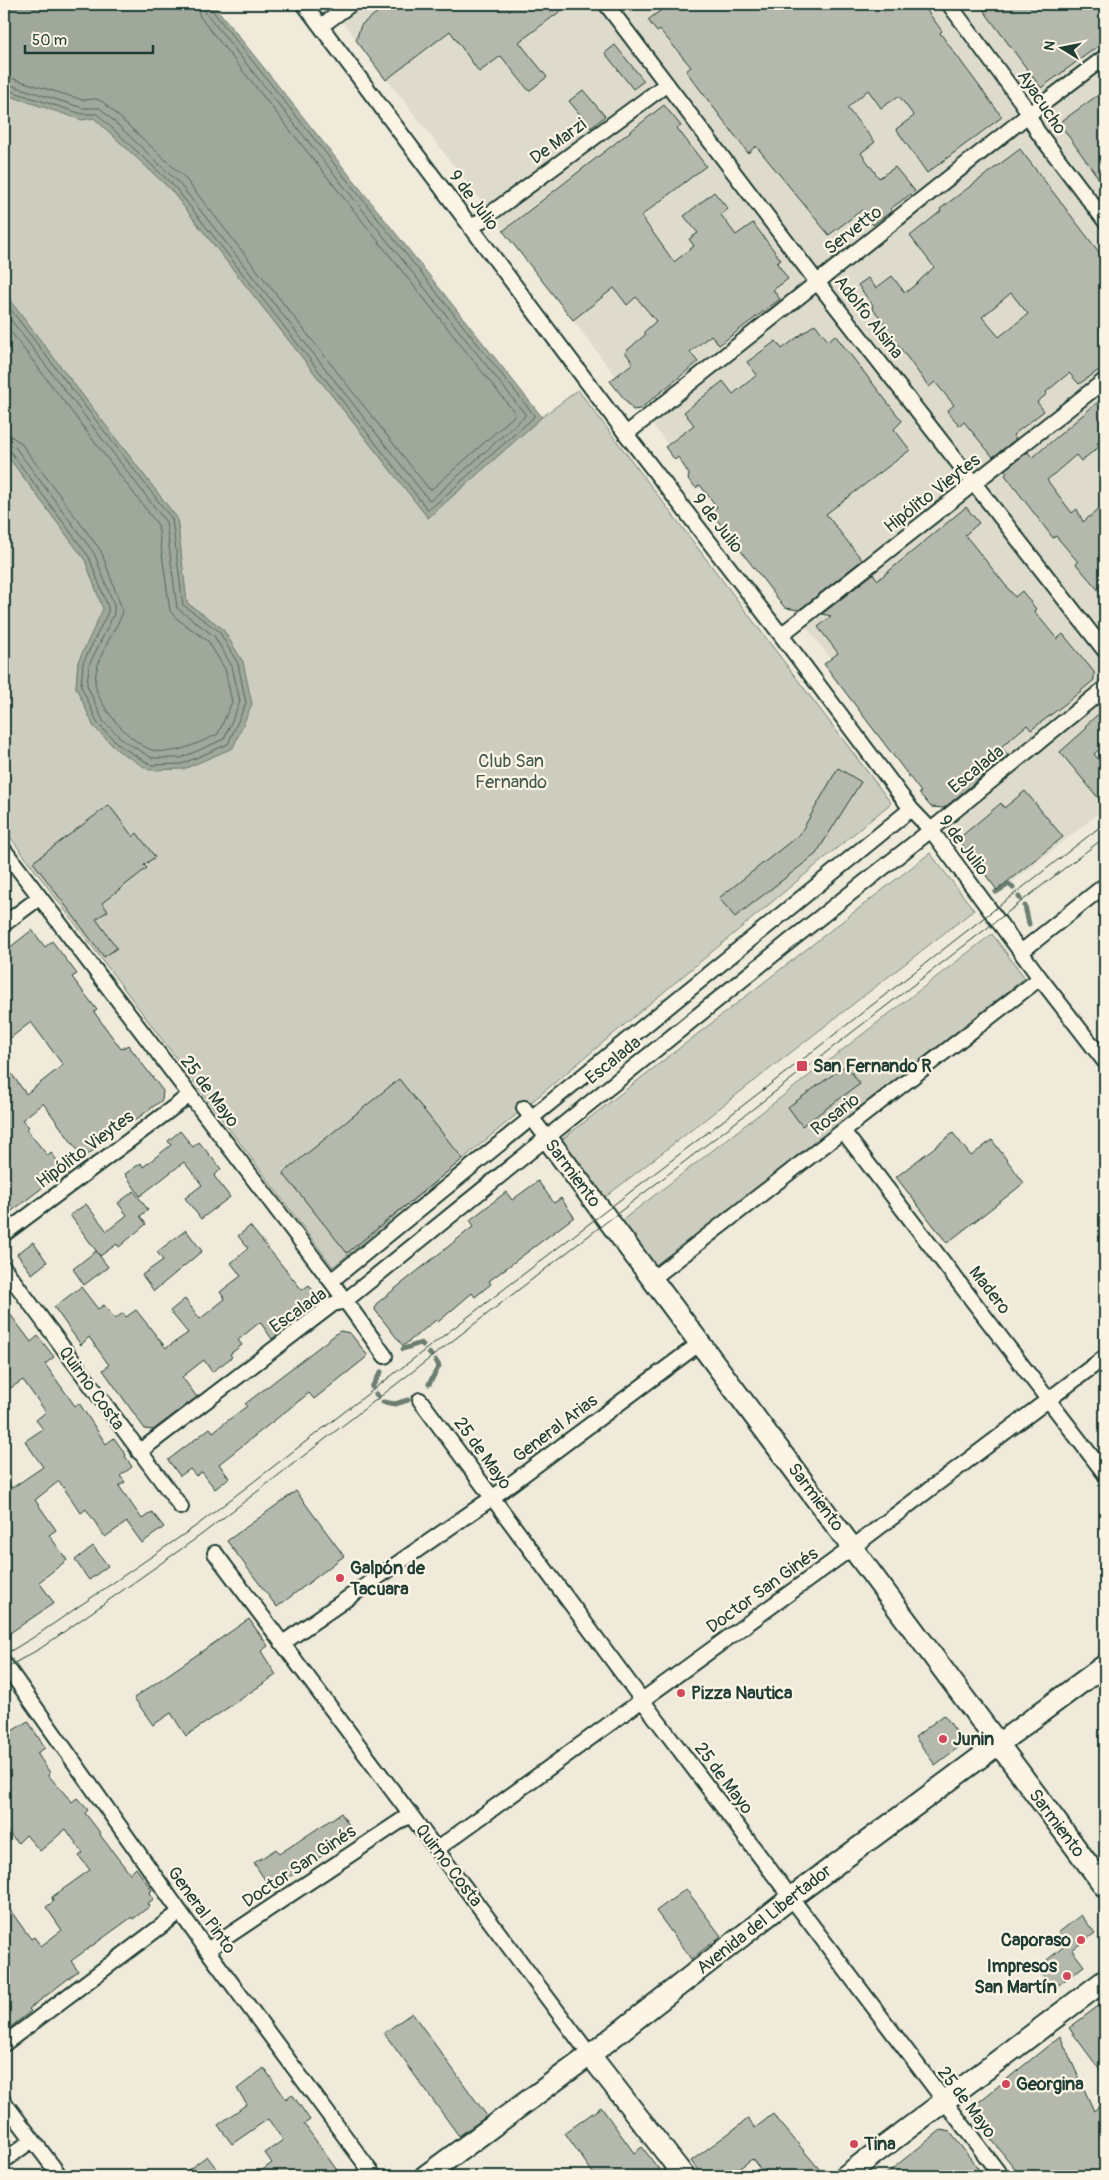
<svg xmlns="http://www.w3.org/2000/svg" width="1109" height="2180" font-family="Pangolin,sans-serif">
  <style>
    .built { fill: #dedbcc }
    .green { fill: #cccdbf; stroke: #76857a }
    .water { fill: #9fa89a; stroke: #6c7d71 }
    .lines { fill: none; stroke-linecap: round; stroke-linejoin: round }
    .shore { stroke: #52685d; stroke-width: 1 }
    .stream { stroke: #6c7d71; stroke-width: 5 }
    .building { fill: #b5b9ad; stroke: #1f3d34; fill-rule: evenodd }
    .street-casing { stroke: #1f3d34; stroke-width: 18 }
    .secondary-casing { stroke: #1f3d34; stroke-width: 24 }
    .street { stroke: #fcf5e5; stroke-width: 14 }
    .secondary { stroke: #fcf5e5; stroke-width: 20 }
    .tram { stroke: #1f3d34; stroke-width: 1 }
    .poi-dot { fill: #d1495b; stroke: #fcf5e5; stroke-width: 2 }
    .labels { text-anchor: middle; stroke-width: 4.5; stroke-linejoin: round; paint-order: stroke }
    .street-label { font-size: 18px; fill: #1f3d34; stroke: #fcf5e5 }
    .park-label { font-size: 18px; fill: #425a50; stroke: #fcf5e5 }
    .poi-label { font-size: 18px; font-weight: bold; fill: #1f3d34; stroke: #fcf5e5; text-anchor: start }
  </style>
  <rect width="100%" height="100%" fill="#efeada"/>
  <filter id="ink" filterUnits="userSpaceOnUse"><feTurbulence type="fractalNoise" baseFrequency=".02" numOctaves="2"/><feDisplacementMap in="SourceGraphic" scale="10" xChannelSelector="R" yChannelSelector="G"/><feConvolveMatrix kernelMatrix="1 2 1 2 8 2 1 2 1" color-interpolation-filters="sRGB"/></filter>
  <g filter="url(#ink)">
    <path class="built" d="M329,4H1105V808L1005,888L573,320Z"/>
    <path class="green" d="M4,94L82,119L94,118L170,189L428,518L542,417L578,390L891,803L333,1267L4,829V451L85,560L104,610L78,662L76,687L94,727L243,662L222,628L187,603L177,518L4,293Z
      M930,853L974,910L604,1198L560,1141Z
      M992,934L1025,978L655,1267L620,1222Z"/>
    <path class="water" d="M4,4H213L542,417L428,518L170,189L94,118L82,120L4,94Z
      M4,293L177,518L187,603L222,628L243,662L252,704L233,748L184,769L149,770L117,750L94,727L76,687L78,662L103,609L85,560L4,451Z"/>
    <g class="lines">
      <path class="shore" d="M4,76L83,100L96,99L103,102L184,177L429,489H432L514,416L515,413L200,17L196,4
        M4,83L83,108H100L178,182L428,499L431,500L524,417L525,414L206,13L203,4
        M4,89L82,114H97L174,186L427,509H430L533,418L534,415L211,9L210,4
        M4,301L172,519L183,605L219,631L238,664L246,703L228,744L182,764L151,765L120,746L98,724L81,686L83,663L108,612V607L89,557L10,451L4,449
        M4,311L166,522L177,608L214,636L232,666L240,702L224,739L181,758H152L124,741L103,721L87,685L89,665L114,614V605L94,553L15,447L4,443
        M4,323L158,525L170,611L176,618L208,641L225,669L232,702L218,734C198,743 178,754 156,751C134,748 94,703 95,681C96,659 111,637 121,617L122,609L101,551L20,442L12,437L4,435"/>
      <path class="stream" d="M996,892L1009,884L1013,888
        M1019,897L1020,899
        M1025,906L1029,924
        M403,1349L421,1343L423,1345
        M429,1353L431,1355
        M429,1384L439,1366L436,1361
        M372,1387L381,1372
        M376,1394L378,1396
        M383,1402L395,1404L408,1400"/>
    </g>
    <path class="building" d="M388,4H570L519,42L547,77L529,91L501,56L479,72L450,31L386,80L356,40L361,25Z
      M674,4H922L942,31L940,33L1002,117L927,173L896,129L914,116L899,96L881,108L868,90L847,108L875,142L861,153L879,178L895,167L915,191L890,209L892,211L873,225L862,210L829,235L756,146L748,153L686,71L691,67L660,30L657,32L648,20L665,7L667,10Z
      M979,4H1105V41L1041,88Z
      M615,45L644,81L633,89L605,53Z
      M583,90L605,116L591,128L569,101Z
      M1105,90V187L1059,123Z
      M664,105L681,126L677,128L706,166L641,216L674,262L694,246L689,239L698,233L684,216L714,192L728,209L721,215L736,235L753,223L781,260L777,263L788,279L773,290L780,299L719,345L711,335L690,352L698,362L640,409L633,410L610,381L633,363L625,352L646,334L644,332L656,321L636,297L627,305L614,288L573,320L503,231Z
      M1020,149L1105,260V366L1079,384L1069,373L1046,392L1047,394L1037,402L1044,411L1013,435L1016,439L993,457L964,422L960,426L947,411L954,405L935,382L929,387L890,334L888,336L879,326L884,322L872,308L873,306L858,285L868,278L876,288L892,276L905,293L916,284L934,267L910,236L941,211L940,209ZM1011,293L1028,314L999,337L982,317Z
      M815,324L828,341L835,335L902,421L894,429L910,450L826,514L862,560L799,610L785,608L710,511L717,507L700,485L696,488L688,479L689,474L678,457L675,460L665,447L694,425L684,412L723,381L733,394L757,375L747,362L776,341L782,349Z
      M1105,396V435L1097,443L1100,446L1081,461L1076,455L1047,480L1072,513L1077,509L1083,522L1105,504V598L1076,564L1078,562L1056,536L1053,538L1005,475L1007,473L1004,470L1028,452L1032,458Z
      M966,507L979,523L965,535L978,551L1015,597L1022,591L1036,609L1034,611L1057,639L1063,634L1094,672V680L1065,704L1031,730L1027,725L1001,747L1008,755L944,808L931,807L919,793L921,792L824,664L838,653L818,627L831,616L822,614L873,574L878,580Z
      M1105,708V744L1094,754L1105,767V806L1060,752L1087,728L1085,726Z
      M838,768L861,782L816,854L735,917L719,898L800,834Z
      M1025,791L1063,837L997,890L958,839L1001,803L1004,808Z
      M109,805L133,837L137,833L155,857L144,865L147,868L102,903L108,911L96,919L117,948L104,957L33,862Z
      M32,930L45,947L52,941L77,974L72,977L97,1010L94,1012L121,1049L128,1045L163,1091L162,1100L134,1121L131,1116L95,1142L99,1146L83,1158L43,1103L22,1120L29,1127L26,1129L48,1156L51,1153L62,1166L56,1170L59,1175L4,1217V1063L26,1094L63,1065L31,1022L4,1043V952Z
      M846,1065L860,1084L802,1126L788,1107Z
      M399,1079L463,1159L347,1253L283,1173Z
      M180,1131L193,1147L199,1142L221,1169L214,1176L230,1197L201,1219L185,1198L202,1185L184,1162L140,1196L125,1174L141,1163L143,1167L171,1145L168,1141Z
      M953,1133L971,1156L992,1140L1024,1183L947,1243L896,1177Z
      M538,1181L554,1203L561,1198L574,1217L489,1281L491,1284L475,1297L472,1293L438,1322L436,1320L403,1346L375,1310L376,1304L474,1226L470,1220L506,1192L512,1200Z
      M134,1191L148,1210L140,1216L146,1224L119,1247L117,1244L100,1256L70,1215L86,1204L107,1231L127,1215L118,1203Z
      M250,1226L302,1290L309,1285L319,1299L296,1316L298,1318L272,1339L260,1322L238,1340L242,1345L230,1354L232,1357L212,1372L204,1360L182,1377L197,1397L153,1430L145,1429L103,1370L109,1365L89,1337L81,1345L54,1307L81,1287L98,1309L104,1305L115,1319L123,1313L126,1317L136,1310L166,1348L188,1333L170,1311L185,1299L200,1319L225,1299L220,1292L241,1276L231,1263L248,1248L238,1236Z
      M186,1230L202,1251L154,1291L142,1275L163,1260L157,1252Z
      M33,1242L47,1262L32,1274L17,1254Z
      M96,1251L108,1267L84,1285L73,1269Z
      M4,1306L31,1342L38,1336L54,1357L45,1364L75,1406L79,1403L106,1444L114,1438L126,1455L125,1456L132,1467L120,1476L125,1482L119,1486L142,1519L152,1512L164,1527L142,1543L127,1522L105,1537L86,1509L81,1513L59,1481L35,1500L56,1530L49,1535L67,1560L39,1582L54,1603L4,1637V1476L12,1488L43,1467L25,1441L43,1429L36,1420L46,1412L23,1380L9,1389L4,1382Z
      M340,1331L350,1333L368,1356L314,1399L309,1393L219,1464L229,1478L215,1489L202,1472L196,1476L190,1469L180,1476L168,1460L210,1428L213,1432L231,1418L247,1406L245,1404Z
      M296,1491L344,1556L277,1607L227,1541Z
      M93,1546L108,1566L89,1580L75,1560Z
      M249,1619L268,1646L261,1651L276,1675L186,1736L171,1713L153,1725L134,1698Z
      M944,1715L961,1738L959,1747L935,1765L915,1737Z
      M28,1721L45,1748L37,1753L50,1773L48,1775L72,1802L77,1798L88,1810L85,1813L101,1834L100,1835L130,1874L136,1868L152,1890L149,1893L154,1899L148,1903L150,1906L133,1919L132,1917L71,1961L78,1971L29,2009L31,2011L11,2027L4,2018V1902L31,1939L34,1937L41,1946L62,1930L46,1907L53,1902L52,1897L90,1870L79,1856L83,1853L66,1829L40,1851L26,1835L18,1843L4,1828V1736Z
      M341,1813L355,1834L271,1889L254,1863L276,1849L279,1854Z
      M686,1889L721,1936L691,1959L656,1911Z
      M1081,1915L1095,1933L1072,1950L1084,1966L1053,1989L1037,1968L1067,1944L1068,1946L1058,1933Z
      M1105,2001V2077L1069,2028Z
      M412,2013L487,2116L459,2136L384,2033Z
      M1060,2036L1094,2111L1105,2100V2176H1021L971,2114L975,2105Z
      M264,2068L286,2099L292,2094L310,2120L304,2124L341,2176H254L272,2163L265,2153L283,2140L268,2119L232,2144L218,2125L247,2104L237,2089Z
      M601,2107L634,2153L642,2147L664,2176H595L565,2133Z
      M773,2114L825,2176H766L752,2159L729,2176H702L691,2161L748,2119L755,2128Z
      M941,2130L950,2132L984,2176H883Z
      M207,2156L222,2176H180Z"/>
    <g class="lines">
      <defs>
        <path id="street" d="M304,4L626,434L781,635L911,809L931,830L1040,978L1105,1062
          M606,4L817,282L1105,651
          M949,4L1023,104L1037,131L1105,221
          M321,26L351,4
          M471,228L667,84
          M626,434L1028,115L1105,57
          M781,635L1105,380
          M4,850L331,1281L385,1356
          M4,924L39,898
          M1021,952L1105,885
          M524,1108L547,1138
          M843,1131L1105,1474
          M4,1234L190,1095
          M4,1268L181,1507
          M652,1279L1040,978
          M331,1281L911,809
          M420,1400L642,1700L1001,2176
          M139,1452L333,1304L345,1301L790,941L931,830L1105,688
          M215,1553L590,2055
          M283,1643L492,1498L700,1343
          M4,1663L207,1950L374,2176
          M437,1849L853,1547L1105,1357
          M207,1950L411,1814
          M4,2044L180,1912
          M4,2102L60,2176
          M4,2161L32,2140"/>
        <path id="secondary" d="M547,1138L1105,1887
          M590,2055L684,2176
          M425,2176L590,2055L792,1897L1105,1665
          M845,2176L1105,1980"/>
      </defs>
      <use href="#street" class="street-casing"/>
      <use href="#secondary" class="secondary-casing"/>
      <use href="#street" class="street"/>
      <use href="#secondary" class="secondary"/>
      <path class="tram" d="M4,1655L34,1637L196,1526L798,1063L1105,823
        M4,1669L41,1648L201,1535L1105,837"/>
    </g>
  </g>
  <g class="poi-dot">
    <rect x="796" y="1060" width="12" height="12" rx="2.5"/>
    <circle cx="340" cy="1578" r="5"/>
    <circle cx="681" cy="1693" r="5"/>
    <circle cx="943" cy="1739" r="5"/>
    <circle cx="1081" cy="1940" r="5"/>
    <circle cx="1067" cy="1976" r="5"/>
    <circle cx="1006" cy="2084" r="5"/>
    <circle cx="854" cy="2144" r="5"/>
  </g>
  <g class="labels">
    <g class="street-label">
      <text transform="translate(1042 102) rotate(56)" y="6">Ayacucho</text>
      <text transform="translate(558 141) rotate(-36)" y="6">De Marzi</text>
      <text transform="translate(474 200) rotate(53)" y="6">9 de Julio</text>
      <text transform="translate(853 230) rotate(-38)" y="6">Servetto</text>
      <text transform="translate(869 317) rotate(52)" y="6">Adolfo Alsina</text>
      <text transform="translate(932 493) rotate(-38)" y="6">Hipólito Vieytes</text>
      <text transform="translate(718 523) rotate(52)" y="6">9 de Julio</text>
      <text transform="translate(976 769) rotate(-39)" y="6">Escalada</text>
      <text transform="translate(964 845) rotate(53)" y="6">9 de Julio</text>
      <text transform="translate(613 1060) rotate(-39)" y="6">Escalada</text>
      <text transform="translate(210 1091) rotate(53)" y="6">25 de Mayo</text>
      <text transform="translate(835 1114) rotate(-38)" y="6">Rosario</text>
      <text transform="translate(85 1149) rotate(-37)" y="6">Hipólito Vieytes</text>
      <text transform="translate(573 1173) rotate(53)" y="6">Sarmiento</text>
      <text transform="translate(990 1290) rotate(52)" y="6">Madero</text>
      <text transform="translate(298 1310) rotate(-35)" y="6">Escalada</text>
      <text transform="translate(92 1388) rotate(54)" y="6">Quirno Costa</text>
      <text transform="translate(555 1428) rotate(-37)" y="6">General Arias</text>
      <text transform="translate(483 1453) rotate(54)" y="6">25 de Mayo</text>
      <text transform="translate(816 1497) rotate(53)" y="6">Sarmiento</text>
      <text transform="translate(762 1590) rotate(-36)" y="6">Doctor San Ginés</text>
      <text transform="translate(724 1778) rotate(53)" y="6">25 de Mayo</text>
      <text transform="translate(1057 1823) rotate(53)" y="6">Sarmiento</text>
      <text transform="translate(449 1865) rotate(53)" y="6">Quirno Costa</text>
      <text transform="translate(299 1866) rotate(-34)" y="6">Doctor San Ginés</text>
      <text transform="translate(202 1910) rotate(54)" y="6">General Pinto</text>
      <text transform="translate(764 1919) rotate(-38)" y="6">Avenida del Libertador</text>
      <text transform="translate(967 2102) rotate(53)" y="6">25 de Mayo</text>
    </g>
    <g class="park-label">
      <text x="511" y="767">Club San<tspan x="511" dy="21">Fernando</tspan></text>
    </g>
    <g class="poi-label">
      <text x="813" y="1072">San Fernando R</text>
      <text x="350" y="1574">Galpón de<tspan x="350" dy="21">Tacuara</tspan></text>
      <text x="691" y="1699">Pizza Nautica</text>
      <text x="953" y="1745">Junin</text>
      <text x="1071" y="1946" text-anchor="end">Caporaso</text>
      <text x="1057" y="1972" text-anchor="end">Impresos<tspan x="1057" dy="21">San Martín</tspan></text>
      <text x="1016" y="2090">Georgina</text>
      <text x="864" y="2150">Tina</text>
    </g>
  </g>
  <rect width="1109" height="2180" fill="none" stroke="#fcf5e5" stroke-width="20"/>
  <rect x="10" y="10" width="1089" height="2160" fill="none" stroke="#1f3d34" stroke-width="2" filter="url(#ink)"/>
  <g transform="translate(1062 48) rotate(280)" stroke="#fcf5e5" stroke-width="4" paint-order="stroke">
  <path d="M0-4L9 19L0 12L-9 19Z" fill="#1f3d34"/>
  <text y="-8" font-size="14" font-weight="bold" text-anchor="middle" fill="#1f3d34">N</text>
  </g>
  <path d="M25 45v8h128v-8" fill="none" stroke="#1f3d34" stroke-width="2.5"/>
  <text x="32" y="45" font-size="15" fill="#1f3d34" stroke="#fcf5e5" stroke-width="4" paint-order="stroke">50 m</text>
</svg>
